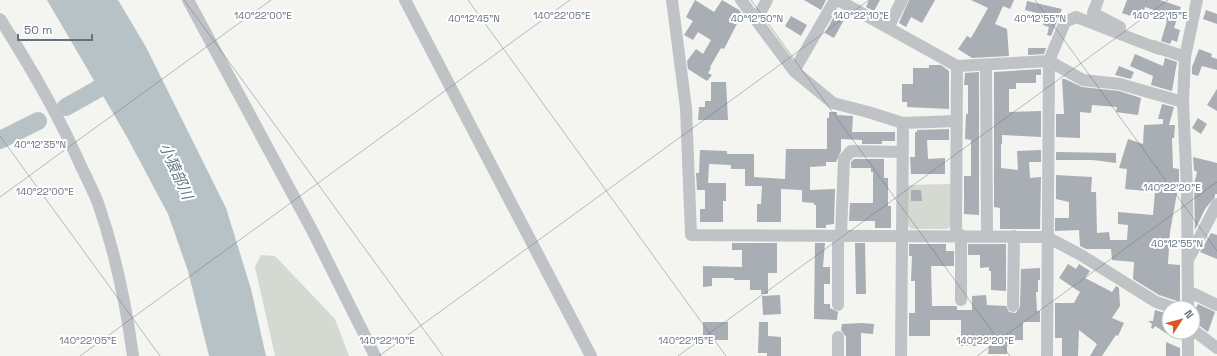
<svg xmlns="http://www.w3.org/2000/svg" width="1217" height="356" font-family="'Space Grotesk','Noto Sans JP',sans-serif">
  <style>
    .green { fill: #d4dad1 }
    .water { fill: #b6c2c6 }
    .lines { fill: none; stroke-linecap: round; stroke-linejoin: round }
    .river { stroke: #b6c2c6; stroke-width: 18 }
    .building { fill: #a8aeb4 }
    .minor { stroke: #bfc3c6; stroke-width: 12 }
    .ticks { fill: none; stroke: #647280; stroke-width: 1; stroke-opacity: 0.45 }
    .labels { text-anchor: middle; stroke-width: 4; stroke-linejoin: round; paint-order: stroke }
    .water-label { font-size: 15px; font-style: italic; fill: #647a85; stroke: #fff }
    .ticks-label { font-size: 10px; text-anchor: middle; fill: #647280; stroke: #fff; stroke-width: 4; stroke-linejoin: round; paint-order: stroke }
  </style>
  <rect width="100%" height="100%" fill="#f4f4f0"/>
  <path class="green" d="M952,184L953,225L947,229H911L907,225L908,185Z
    M261,255L275,256L335,319L349,356H275L255,267Z"/>
  <path class="water" d="M47,0H118L146,47L226,208L251,289L266,356H209L188,271L168,214L127,137Z"/>
  <g class="lines">
    <path class="river" d="M66,107L98,89L118,73
      M0,140L38,121"/>
  </g>
  <path class="building" d="M695,0L714,12L722,0L739,10L742,14L724,49L721,48L710,67L711,68L708,73L712,75L707,81L688,69L687,61L696,49L703,54L711,40L698,32L693,40L684,35L693,21L686,17Z
    M804,0H826L821,10Z
    M869,0H880L874,11L866,7Z
    M909,0H935L922,23L911,17L906,27L899,23Z
    M971,0H1014L1010,9L1003,6L995,24L1007,29L1009,56L972,58L958,49L967,36L971,38L988,8Z
    M1127,0H1160L1181,7L1174,28L1180,30L1177,42L1172,40L1170,44L1161,41L1167,21L1160,19L1162,13L1145,7L1144,10L1141,9L1137,18L1122,13Z
    M1027,1L1062,9L1051,36L1047,35L1049,27L1043,25L1044,22L1039,21L1041,14L1025,10Z
    M1206,10L1217,14V24L1203,19Z
    M837,11L846,16L834,38L825,33Z
    M791,16L807,25L801,36L785,26Z
    M1028,48H1046L1044,54L1028,55Z
    M1199,49L1212,54L1211,57L1217,59V70L1202,66L1198,76L1192,74V67Z
    M1135,54L1163,66L1165,58L1177,62L1172,91L1151,85L1153,76L1130,66Z
    M929,65H941L949,71V109L907,107V102H902V84H913V68H929Z
    M1119,66L1134,72L1131,79L1115,75Z
    M1041,69V75H1036V83H1016V89H1009V112L1041,111V137L1002,135V144H1001V168L1018,170L1017,151L1041,150V162H1029L1030,178L1041,177L1040,229H1000V208L994,207V72Z
    M979,72V215L964,214V176H971V140L965,139L966,114H968V85H964L965,73Z
    M1062,79H1065L1082,87L1119,91L1141,98L1138,115L1116,112L1117,107L1092,105L1091,113L1080,112V138L1056,137V114H1064Z
    M711,82H726L728,120H698L699,107H705V101H711Z
    M1217,89V111L1207,105Z
    M1162,104L1174,107L1169,125H1175L1174,138H1172L1173,168L1179,169V182L1170,232L1168,264L1180,265V302L1159,295L1133,279L1134,262L1112,260L1111,249H1086L1080,246L1079,230L1055,231V218H1069V202L1056,199V175L1092,177L1091,192H1096L1097,233L1109,232L1110,240H1127L1128,225L1118,224V212L1153,215L1155,192L1125,189L1127,169L1119,168L1128,139L1143,144L1144,125L1163,124V119H1158Z
    M829,112H837V115L853,116L852,132H895V141H882V144H862V140L841,139V151L836,162H826V166L810,167V190L835,189L834,224L826,225V228H816V205H814V203L802,202V190L781,189V222H757V204H761L762,186H745V169H731V165L709,164L708,183H726V201H723V222H700V209H705V190H697L696,173H699L700,150L727,151V154H754V177L785,179L786,149H827V118H829Z
    M1198,118L1207,124L1201,134L1192,128Z
    M949,129V140H927L928,159L945,158V174H911L910,157H915V132H917V130Z
    M1056,152L1116,153V163L1093,160H1056Z
    M1193,157L1217,163V194H1215V197L1205,209L1195,230L1194,184L1197,172L1194,170Z
    M854,159H884V178H888V206H891V228H875V221H849L850,203H873V172H871V168H851V162Z
    M911,190H921L922,201H911Z
    M1211,233L1217,235V259L1200,252Z
    M732,243H777V273H768V294H761V290H750V280H734V278H712V286L703,287V266L742,267V250H732Z
    M815,243H825L823,267H830V284H824V304H830V308L838,312L837,320L814,319Z
    M855,243H865L866,294H856Z
    M909,244H946V251H954V266H931L932,306H957V310H972V296L986,295L987,305L1006,306L1009,312L1016,313L1020,306L1021,269L1040,268V280H1038V292H1036L1037,311H1040V322H1023V340H1010V346H1007V354H988L989,346H961V320H930V336H909V313H915V281H911L912,256H909Z
    M968,244H1006V291L991,290V271H989V267L980,268V255H968Z
    M1068,264L1076,269L1079,264L1090,271L1085,278L1112,292L1116,286L1119,288L1120,306L1112,318L1124,323L1118,336L1116,335L1102,356H1090L1097,344L1079,330L1078,356H1062V338H1055V303H1074L1080,292L1059,278Z
    M780,295L781,314L763,315L762,296Z
    M1198,304L1215,312L1208,332L1193,321V314Z
    M1155,310L1165,313L1163,321L1169,324V335L1155,326L1153,329L1151,328L1152,324L1148,321H1153Z
    M703,322H728V340H703Z
    M759,322H768V336L781,337V356H767V353H758Z
    M862,323L874,324L873,334L861,333V356H846V337L841,330L842,324Z
    M1166,342L1180,348V356H1166Z"/>
  <g class="lines">
    <path class="minor" d="M188,0L313,232L375,356
      M405,0L591,356
      M672,0L686,108L691,235L1047,237L1081,255L1156,302L1174,308
      M741,0L794,71L833,103L868,112L903,123L956,121
      M838,0L957,66L1049,61L1083,80L1120,84L1183,102
      M1098,0L1093,13L1120,27
      M0,19C30,66 58,114 80,164C86,177 93,190 98,203C115,252 126,304 133,356
      M757,19L767,0
      M888,28L902,0
      M1153,46L1185,57
      M986,65L987,235
      M794,71L835,0
      M838,235V305
      M841,235L844,159L851,151L903,152
      M956,235L957,66
      M1189,258L1217,204
      M1188,291L1217,305
      M961,300V235
      M1013,306L1014,236
      M1188,308L1187,189L1183,102L1185,57L1197,0
      M1193,330L1217,348
      M838,356V337
      M901,356L903,123
      M1047,356L1049,61L1065,22L1076,17L1159,49
      M1188,356V332"/>
  </g>
  <path class="ticks" d="M184,0L443,356M468,0L726,356M751,0L1010,356M1035,0L1217,251M0,136L160,356M0,197L271,0M80,356L570,0M379,356L869,0M678,356L1168,0M977,356L1217,182"/>
  <g class="labels">
    <g class="water-label">
      <text transform="translate(176 171) rotate(66)" y="5">小猿部川</text>
    </g>
  </g>
  <g class="ticks-label">
    <text x="263" y="19">140°22'00"E</text>
    <text x="562" y="19">140°22'05"E</text>
    <text x="1160" y="19">140°22'15"E</text>
    <text x="861" y="19">140°22'10"E</text>
    <text x="474" y="22">40°12'45"N</text>
    <text x="757" y="22">40°12'50"N</text>
    <text x="1040" y="22">40°12'55"N</text>
    <text x="40" y="148">40°12'35"N</text>
    <text x="1172" y="191">140°22'20"E</text>
    <text x="45" y="195">140°22'00"E</text>
    <text x="1177" y="247">40°12'55"N</text>
    <text x="88" y="344">140°22'05"E</text>
    <text x="387" y="344">140°22'10"E</text>
    <text x="686" y="344">140°22'15"E</text>
    <text x="985" y="344">140°22'20"E</text>
  </g>
  <g transform="translate(1181 320) rotate(54)"><circle r="19" fill="#ffffff" stroke="#c1c7cc"/>
  <path d="M0-3L7 15L0 10L-7 15Z" fill="#dc5727"/>
  <text y="-6" font-size="11" font-weight="bold" text-anchor="middle" fill="#647280">N</text>
  </g>
  <path d="M18 34v6h74v-6" fill="none" stroke="#647280" stroke-width="2"/>
  <text x="24" y="34" font-size="12" fill="#647280" stroke="#ffffff" stroke-width="3" paint-order="stroke">50 m</text>
</svg>
